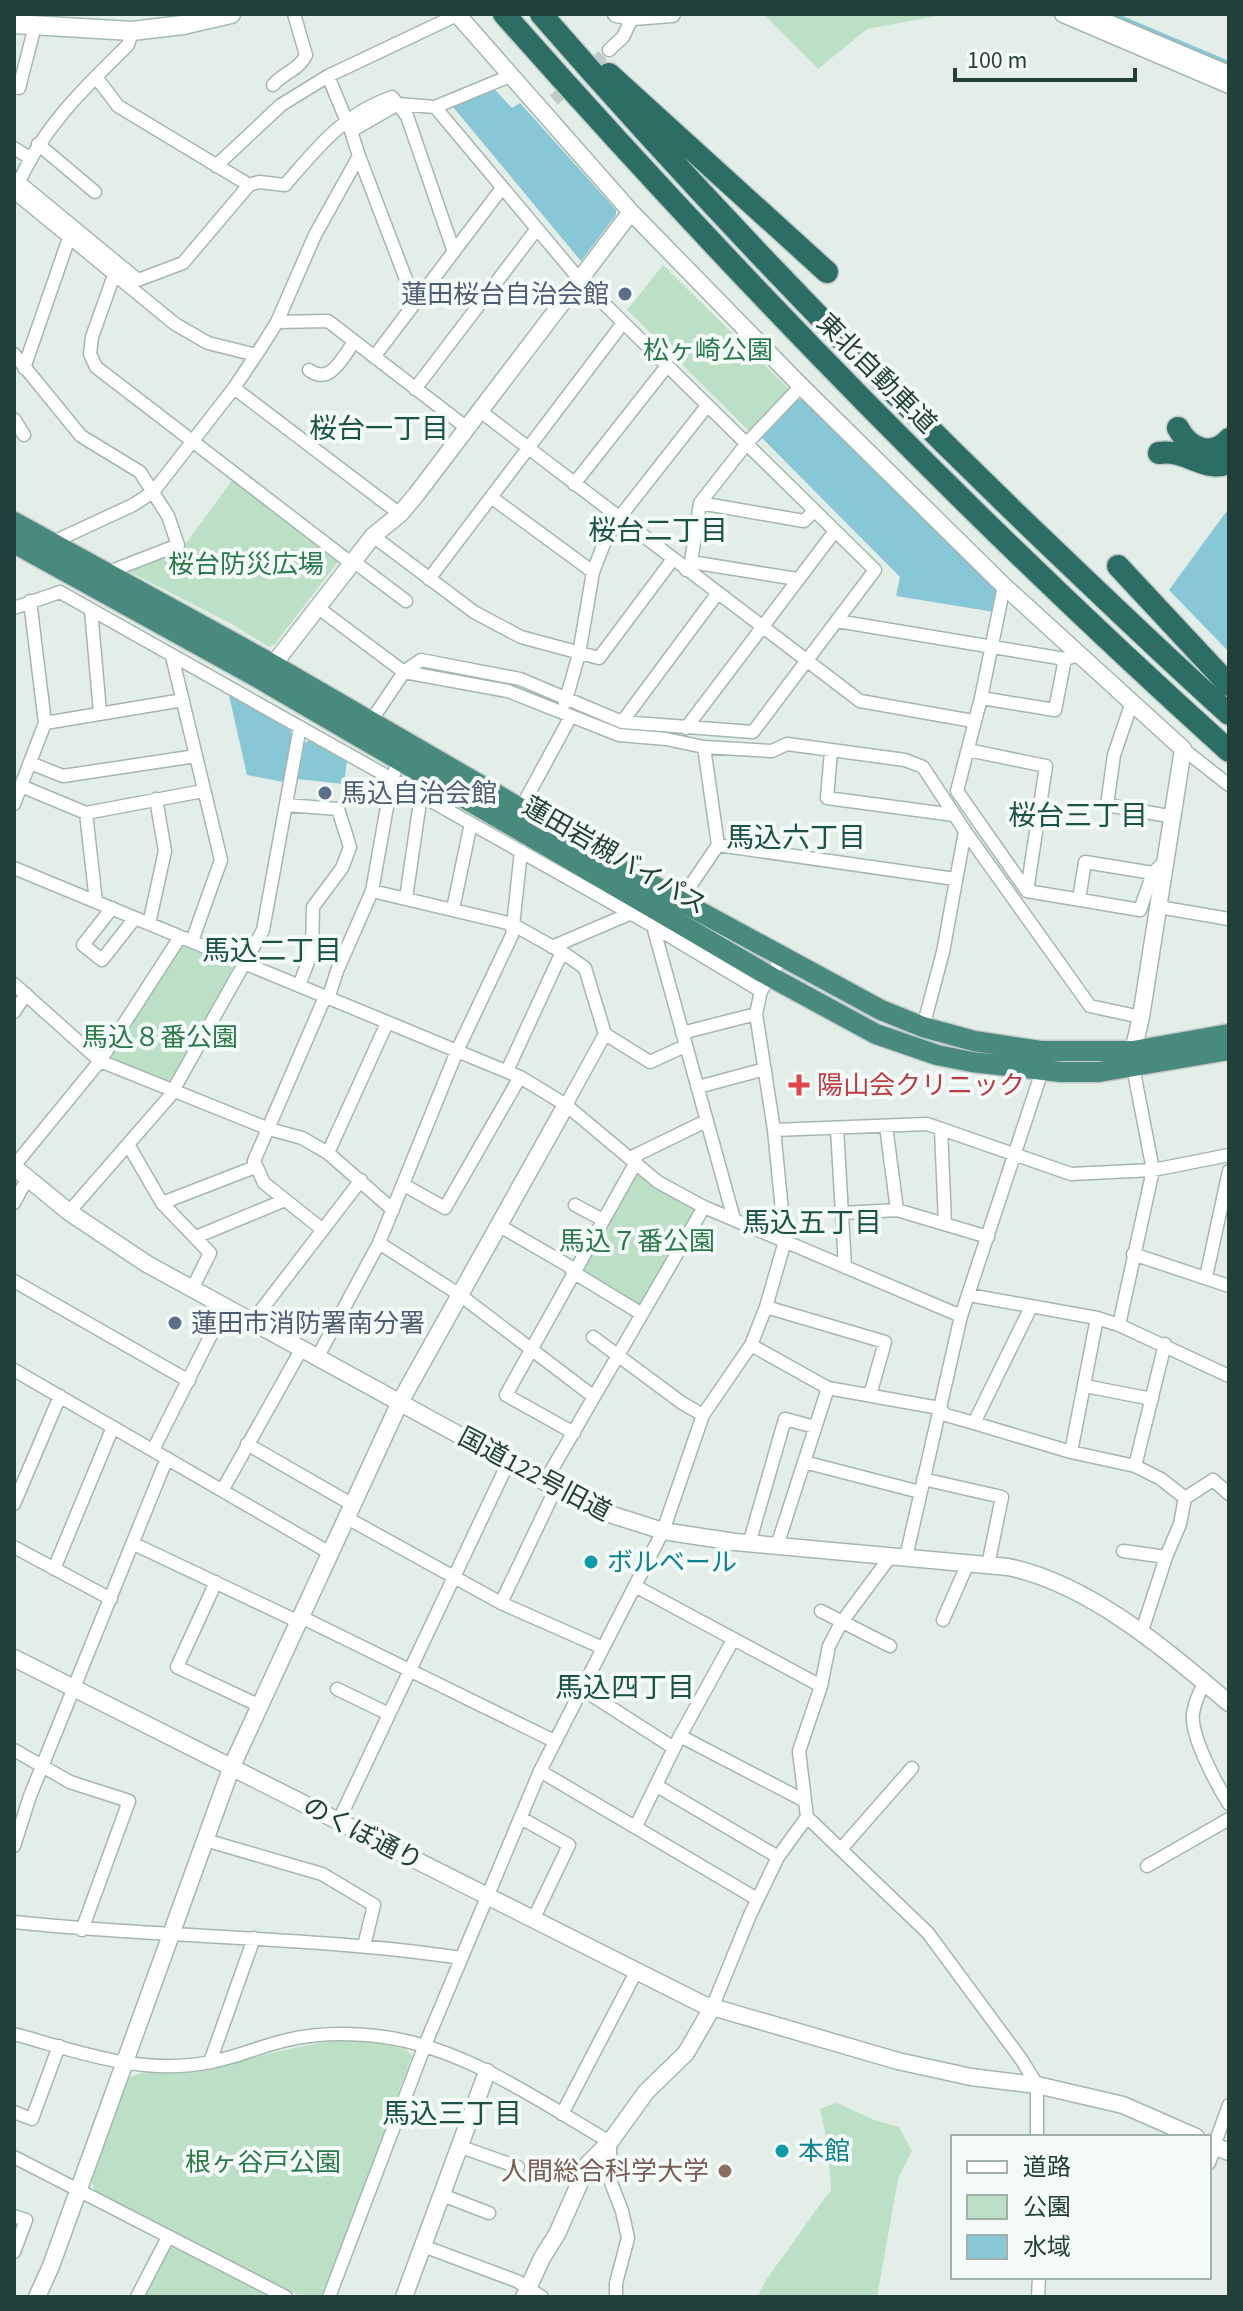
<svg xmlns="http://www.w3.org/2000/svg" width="1243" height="2311" font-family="'Source Sans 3','Noto Sans JP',sans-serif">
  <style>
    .green { fill: #bbe0c6 }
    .water { fill: #88c7d5 }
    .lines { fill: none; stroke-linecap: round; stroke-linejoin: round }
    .stream { stroke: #88c7d5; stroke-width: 4 }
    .minor-tunnel { stroke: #bccbc6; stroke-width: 12; stroke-dasharray: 12 6; stroke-linecap: butt }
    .minor-casing { stroke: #a5b6b1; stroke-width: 15 }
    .tertiary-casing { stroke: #a5b6b1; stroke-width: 19 }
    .secondary-casing { stroke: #a1bab2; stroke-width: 21 }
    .trunk-casing { stroke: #c1cac8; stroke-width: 23 }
    .motorway-casing { stroke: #c1cac8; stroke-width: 25 }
    .minor { stroke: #fff; stroke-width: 12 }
    .tertiary { stroke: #fff; stroke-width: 16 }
    .secondary { stroke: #fff; stroke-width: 18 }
    .trunk { stroke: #488a7d; stroke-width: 20 }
    .motorway { stroke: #2c6e63; stroke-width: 22 }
    .service-dot { fill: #5c6f8a; stroke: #f4faf7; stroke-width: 3 }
    .health-dot { fill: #e0444e; stroke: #f4faf7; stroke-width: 3 }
    .culture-dot { fill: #0f9aa8; stroke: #f4faf7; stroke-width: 3 }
    .education-dot { fill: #8d6e63; stroke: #f4faf7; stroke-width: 3 }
    .labels { text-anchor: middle; stroke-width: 8; stroke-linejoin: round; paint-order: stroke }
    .service-label { font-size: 26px; fill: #4e5e75; stroke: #f4faf7; text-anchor: start }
    .park-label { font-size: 26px; fill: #29794b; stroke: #f4faf7 }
    .street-label { font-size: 26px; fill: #224039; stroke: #f4faf7 }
    .health-label { font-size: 26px; fill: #be3a42; stroke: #f4faf7; text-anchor: start }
    .culture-label { font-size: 26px; fill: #0d838f; stroke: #f4faf7; text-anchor: start }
    .education-label { font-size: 26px; fill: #785e54; stroke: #f4faf7; text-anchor: end }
    .neighbourhood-label { font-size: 28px; fill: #1c5348; stroke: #f4faf7 }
  </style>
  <rect width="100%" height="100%" fill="#e3eee9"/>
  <path class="green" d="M764,14H947L867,29L818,69Z
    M663,265L790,390L750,432L627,310Z
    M233,479L337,557V563L275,644L269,647L230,623L124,569L184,546Z
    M185,946L230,963L232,969L175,1080L168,1083L110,1060L107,1056L180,947Z
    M637,1171L694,1210L639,1308L580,1271Z
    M355,2039L406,2049L412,2056L323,2297H302L95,2192L91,2180L127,2080C144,2067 160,2075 180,2073C240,2065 295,2042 355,2039Z
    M837,2103L874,2120L899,2127L912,2151L898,2179L877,2297H758C764,2280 775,2268 785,2254C801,2232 814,2211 831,2191L828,2145L820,2109Z
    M173,2246L273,2297H143L166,2249Z"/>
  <path class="water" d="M495,90L512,108L520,103L616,210V215L581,261L453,107Z
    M802,399L997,591L994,612L896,596L900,577L760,436L796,400Z
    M1229,508V652L1169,590Z
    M229,695L290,730L292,735L283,782L247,775Z
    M310,740L347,761L344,784L297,779L304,743Z"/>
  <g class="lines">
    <path class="stream" d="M1113,14L1229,63"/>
    <path class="minor-tunnel" d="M554,100L609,50"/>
    <defs>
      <path id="minor" d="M1092,14L1229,72
        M609,50L623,37L634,14
        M328,76L350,129
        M96,77L118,106L249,185
        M273,85C283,73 299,70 306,55L294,14
        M14,87L19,88L35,26
        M38,144L95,192
        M14,148L30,158
        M359,156L415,303
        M216,166L281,105L328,76L457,15
        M19,182L138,280L183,263L249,185L259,182L285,185C319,146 342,115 392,97L407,116L454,252
        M16,189C40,130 83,89 128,45L132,31
        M14,192L175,324L208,343L256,355
        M114,275L92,337L90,354L96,367L351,563
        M277,322L328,321L467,428
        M14,354L81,436L140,472L168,516L178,545L106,573
        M374,357L502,188
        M24,368L69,238
        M309,370C330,386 343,357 354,342
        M234,388L400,514
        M415,389L536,230
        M480,411L860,701L973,721
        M14,419L24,435
        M574,484L667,366
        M491,497L593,572
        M700,503L804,521L814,511
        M373,536L474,612L521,637L599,658L673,559
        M51,543L133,505L153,492L234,388L262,346L277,322L315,235L359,156L351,131L398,104L435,107L510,76
        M353,561L406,601
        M691,562L797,579
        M686,570L691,562L700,503L747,443L801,386
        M429,579L623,323
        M1004,586L981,698L957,791L1027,891L1140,910L1153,873L1166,860
        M317,607L404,672L508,691L619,735L666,739L704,747L772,751L787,744L905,760L923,767L965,831L1090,1006L1141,1017
        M14,608L60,592L653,926L761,991
        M91,610L100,712
        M837,621L1065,659L1080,655
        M172,656L221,860L192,941
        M981,698L1055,710L1065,659
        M1132,702L1114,755L1107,805L1174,817
        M565,703L579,654L593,572L605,541L619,518L707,406
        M371,721L404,672L421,660L520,679L622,722L753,732L875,570L580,280L435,107
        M622,722L717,594
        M45,723L183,700
        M686,728L835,531
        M1183,749L1229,785
        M968,750L1046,766L1027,891
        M831,751L827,798L954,815
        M30,763L63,776L196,756
        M21,786L86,813L203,791
        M14,804L45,723L30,601
        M286,805L338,809L350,847L342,868L313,907L312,951L299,986
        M521,808L571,716
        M86,813L96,902
        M718,845L955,879
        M14,868L520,1077L566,1105L658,1182L704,1207L961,1316
        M372,891L512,924L562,952L585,968L605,1034L650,1062L685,1046
        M406,898L421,795
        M1079,899L1085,862L1153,873
        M680,901L718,845L704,747
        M1159,907L1229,919
        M112,908L83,945L102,960L135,918
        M453,909L471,823
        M149,924L165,851L156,799
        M653,926L734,1219
        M552,947L629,914
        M14,984L100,1061L269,1129L302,1138L328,1153L393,1210
        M328,999L337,971L372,891L392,779L399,759
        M14,1012L26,994
        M923,1027L943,952L965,831
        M682,1033L756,1014
        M507,1071L562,952
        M698,1087L765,1069
        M566,1105L605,1034
        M886,1126L897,1210
        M837,1128L845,1267
        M941,1129L945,1223
        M774,1130L927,1124L1071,1174L1153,1170L1229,1155
        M129,1146L162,1203L210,1253L192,1289
        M328,1153L387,1023
        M630,1158L706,1121
        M14,1166L100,1061L180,937
        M404,1185L445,1208L520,1077
        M14,1203L27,1179
        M162,1203L255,1167
        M575,1205L603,1220
        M69,1212L170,1096L263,930L300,727
        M843,1213L897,1210L988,1237
        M498,1225L569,1266L573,1272L642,1314
        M323,1230L264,1183L254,1161L325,997
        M196,1237L285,1200
        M379,1243L460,1295L594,1397
        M1133,1254L1229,1286
        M1206,1277L1229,1171
        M14,1281L189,1381
        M969,1295L1097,1318L1119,1325L1229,1376
        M766,1307L885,1342L870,1395
        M252,1322L361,1180
        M1119,1325L1153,1170L1132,1062
        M593,1337L682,1403L703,1415
        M751,1345L828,1388L939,1408L946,1415L974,1423L1071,1452L1135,1466L1161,1479L1185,1498L1180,1524L1166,1557L1141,1634
        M317,1358L379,1243L457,1051L512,935L521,851
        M14,1370L330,1553
        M1085,1386L1152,1399
        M974,1423L1031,1307
        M574,1433L506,1395L636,1162
        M247,1444L353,1505
        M153,1450L225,1307
        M1071,1452L1097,1318
        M804,1462L920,1492
        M1135,1466L1165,1344
        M923,1479L1002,1497L988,1565
        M544,1483L704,1207
        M223,1489L301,1350
        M1185,1498L1213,1480L1229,1494
        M14,1504L60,1396
        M347,1518L501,1603L603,1648
        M134,1544L299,1622
        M749,1544L785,1419L815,1427
        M777,1546L828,1388
        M14,1547L111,1599
        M1123,1551L1166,1557
        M890,1557L841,1623L829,1646L821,1686L799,1751L807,1817L928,1933L1021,2059L1037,2085V2137
        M906,1557L961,1316L1039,1080V1071
        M54,1569L113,1427
        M216,1582L177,1667L260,1706
        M635,1586L821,1686
        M501,1603L555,1490
        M821,1611L890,1646
        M301,1617L554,1741
        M943,1620L968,1563
        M1205,1683C1199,1692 1195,1702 1193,1713C1190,1736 1217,1785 1229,1804
        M337,1689L389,1714
        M582,1689L674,1748
        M680,1736L805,1801
        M14,1750L70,1782L129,1801L82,1930
        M540,1771L757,1899
        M657,1786L778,1857
        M521,1818L569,1845L533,1920
        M339,1820L508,1463
        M636,1826L680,1736L733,1640
        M205,1840L322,1874L374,1905L364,1946
        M14,1846L30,1796L167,1458
        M841,1849L912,1768
        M1147,1866L1229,1819
        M14,1922C163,1938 313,1936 461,1958
        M712,2008L750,1915L778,1857L807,1817
        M14,2034C80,2052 141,2076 211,2062C237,2057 261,2046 287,2040C317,2033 353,2033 384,2037C466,2048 540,2102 610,2142V2180L622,2211L628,2238L616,2283V2297
        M210,2062L254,1938
        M14,2112L32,2119L59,2046
        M562,2114L636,1972
        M1214,2146L1229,2105
        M461,2147L518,2167
        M14,2157L286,2297
        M1209,2163L1215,2147
        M442,2195L489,2213
        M14,2216L26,2220L14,2252
        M423,2246L517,2281L542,2297
        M137,2297L168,2237
        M329,2297L425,2045L540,1771L663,1531L703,1415L751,1345L766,1307L785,1241L774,1130L756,1014L761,991L782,957
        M1038,2297L1039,2277"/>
      <path id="tertiary" d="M457,14L631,212L801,386L1004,586L1183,749L1141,1017L1133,1051
        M616,14L633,17L672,14
        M1063,14L1229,85
        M266,674L373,536L400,514L416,495L631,212
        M14,1167L69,1212L147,1264L594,1509L663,1531L735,1542L1008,1567C1090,1584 1166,1650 1229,1703
        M14,1658L702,2004L898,2061L971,2077L1037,2085L1123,2105L1196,2137
        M1209,2144L1229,2152
        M37,2297L51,2266L232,1766L400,1402L566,1105
        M404,2297L487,2072
        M524,2297L542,2258L557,2234L588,2164L610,2142L646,2092L686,2053L712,2008"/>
      <path id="secondary" d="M14,24L132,31L183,25L231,14"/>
      <path id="trunk" d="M14,522L261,658L680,901L881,1010L923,1027L974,1041L1041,1051H1133L1229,1034
        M14,543L262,680L771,977L876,1034L937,1055L972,1062L1061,1072H1099L1229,1050"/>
      <path id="motorway" d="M504,14C732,272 973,520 1229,751
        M541,14C696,192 860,363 1030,527C1096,590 1161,653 1229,714
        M609,74L827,272
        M1178,428C1189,449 1212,458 1229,439
        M1159,453C1189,449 1203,473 1229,463
        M1118,566L1229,685"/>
    </defs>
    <use href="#minor" class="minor-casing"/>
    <use href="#tertiary" class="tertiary-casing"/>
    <use href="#secondary" class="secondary-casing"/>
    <use href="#trunk" class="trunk-casing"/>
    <use href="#motorway" class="motorway-casing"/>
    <use href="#minor" class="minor"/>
    <use href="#tertiary" class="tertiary"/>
    <use href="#secondary" class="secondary"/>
    <use href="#trunk" class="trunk"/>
    <use href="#motorway" class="motorway"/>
  </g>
  <g class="service-dot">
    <circle cx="625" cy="294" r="8"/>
    <circle cx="325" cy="793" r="8"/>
    <circle cx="175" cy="1323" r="8"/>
  </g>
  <path class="health-dot" d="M795 1073h8v8h8v8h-8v8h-8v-8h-8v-8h8z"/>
  <g class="culture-dot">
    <circle cx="591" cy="1562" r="8"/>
    <circle cx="782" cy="2151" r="8"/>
  </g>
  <circle class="education-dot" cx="725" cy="2171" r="8"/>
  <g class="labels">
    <g class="service-label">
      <text x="609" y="303" text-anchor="end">蓮田桜台自治会館</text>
      <text x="341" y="802">馬込自治会館</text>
      <text x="191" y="1332">蓮田市消防署南分署</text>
    </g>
    <g class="park-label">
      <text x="708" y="359">松ヶ崎公園</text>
      <text x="246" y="573">桜台防災広場</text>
      <text x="160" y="1046">馬込８番公園</text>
      <text x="637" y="1250">馬込７番公園</text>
      <text x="263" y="2171">根ヶ谷戸公園</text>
    </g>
    <g class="street-label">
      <text transform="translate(877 373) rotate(45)" y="9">東北自動車道</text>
      <text transform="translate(615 855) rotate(30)" y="9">蓮田岩槻バイパス</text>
      <text transform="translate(535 1474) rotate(28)" y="9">国道122号旧道</text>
      <text transform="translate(363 1833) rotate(27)" y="9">のくぼ通り</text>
    </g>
    <g class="health-label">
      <text x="817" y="1094">陽山会クリニック</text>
    </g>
    <g class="culture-label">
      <text x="607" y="1571">ボルベール</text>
      <text x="798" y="2160">本館</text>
    </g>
    <g class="education-label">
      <text x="709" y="2180">人間総合科学大学</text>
    </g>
    <g class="neighbourhood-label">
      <text x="379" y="438">桜台一丁目</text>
      <text x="658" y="540">桜台二丁目</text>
      <text x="1078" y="825">桜台三丁目</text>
      <text x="796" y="847">馬込六丁目</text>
      <text x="272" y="960">馬込二丁目</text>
      <text x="812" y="1232">馬込五丁目</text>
      <text x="625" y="1697">馬込四丁目</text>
      <text x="452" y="2123">馬込三丁目</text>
    </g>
  </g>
  <rect width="1243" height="2311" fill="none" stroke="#224039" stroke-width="32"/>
  <rect x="951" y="2135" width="260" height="144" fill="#f4faf7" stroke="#a0b0ab" stroke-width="2"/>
  <rect x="967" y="2161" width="40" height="12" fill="#ffffff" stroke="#a0b0ab" stroke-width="2"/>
  <text x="1023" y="2175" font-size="24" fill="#224039">道路</text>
  <rect x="967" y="2195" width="40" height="24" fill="#bbe0c6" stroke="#a0b0ab" stroke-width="2"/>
  <text x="1023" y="2215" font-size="24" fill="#224039">公園</text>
  <rect x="967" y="2235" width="40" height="24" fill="#88c7d5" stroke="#a0b0ab" stroke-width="2"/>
  <text x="1023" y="2255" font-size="24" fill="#224039">水域</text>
  <path d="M955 68v12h180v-12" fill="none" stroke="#224039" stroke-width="4"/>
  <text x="967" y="68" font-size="24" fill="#224039" stroke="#f4faf7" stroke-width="6" paint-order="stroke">100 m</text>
</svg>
